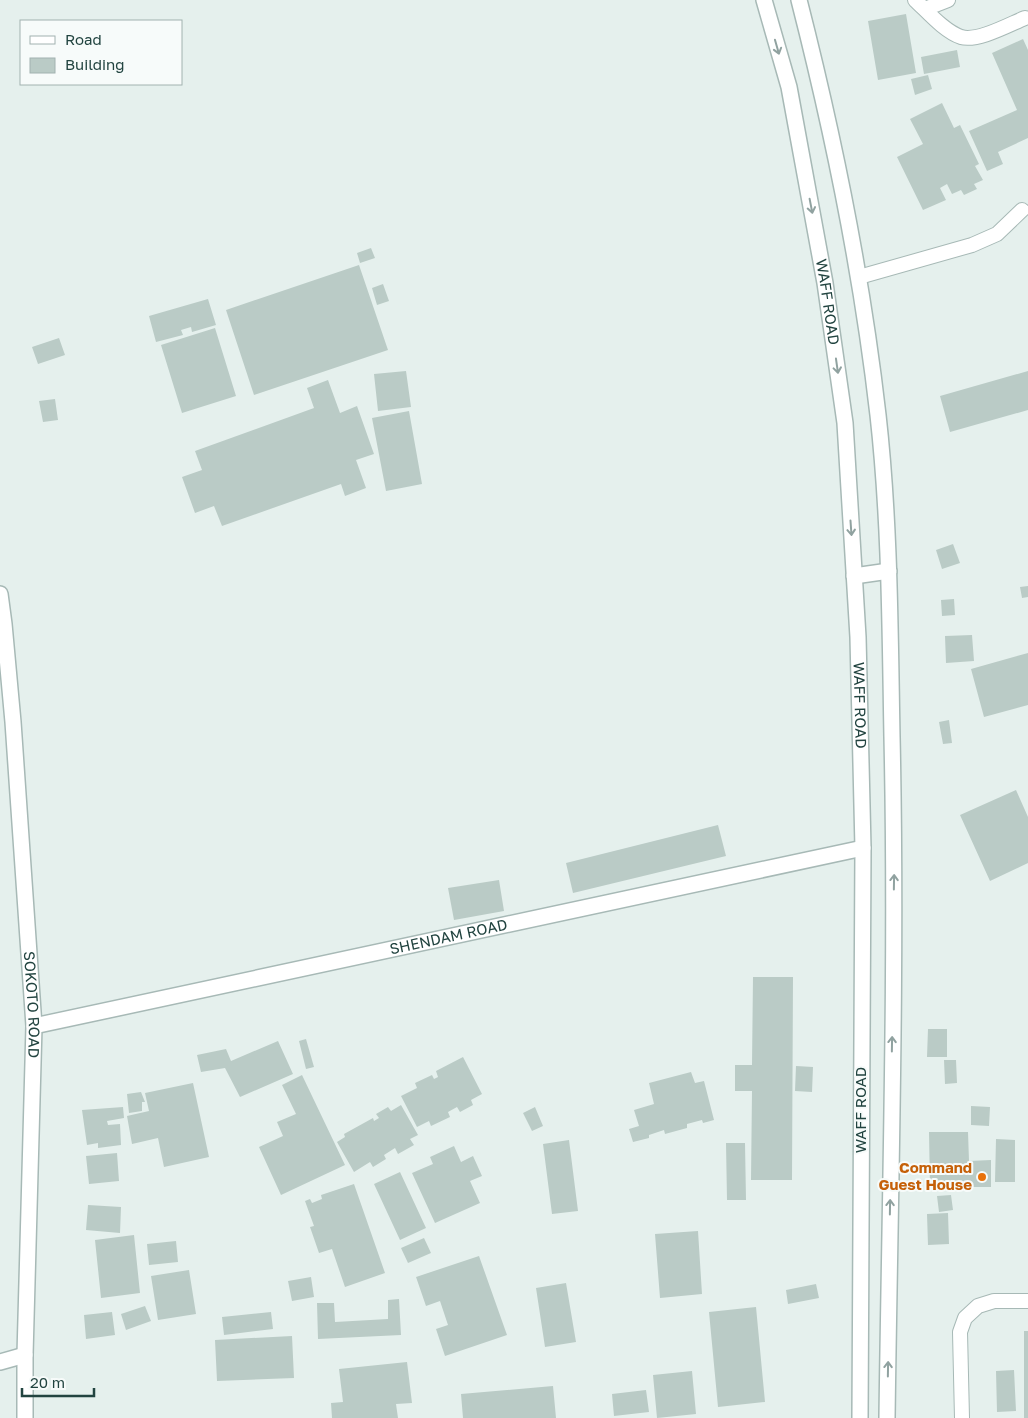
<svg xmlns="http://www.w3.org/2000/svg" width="1028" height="1418" font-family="'Golos Text',sans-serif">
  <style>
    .building { fill: #bacbc6 }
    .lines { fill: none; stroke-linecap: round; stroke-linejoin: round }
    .service-casing { stroke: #a7b9b6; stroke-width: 16 }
    .minor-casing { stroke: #a7b9b6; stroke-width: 18 }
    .tertiary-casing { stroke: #a7b9b6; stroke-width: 18 }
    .service { stroke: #fff; stroke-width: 14 }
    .minor { stroke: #fff; stroke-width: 15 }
    .tertiary { stroke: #fff; stroke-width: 15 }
    .oneway { stroke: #90a2a0 }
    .food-dot { fill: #e8710a; stroke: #f7fbfa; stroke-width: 2 }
    .labels { text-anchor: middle; stroke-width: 4; stroke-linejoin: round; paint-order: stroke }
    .street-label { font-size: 15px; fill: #224440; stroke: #f7fbfa }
    .food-label { font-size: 15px; font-weight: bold; fill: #c56008; stroke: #f7fbfa; text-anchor: end }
  </style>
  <rect width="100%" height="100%" fill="#e5f0ed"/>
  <path class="building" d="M906,14L916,73L878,80L868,21Z
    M1023,39L1028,50V138L998,152L1003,164L987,171L969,131L1017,110L992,53Z
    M957,50L960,67L924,74L921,57Z
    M928,75L932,89L915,95L911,79Z
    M942,103L954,128L960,125L979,164L975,166L983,180L974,184L977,189L964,195L961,190L952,194L947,184L940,188L946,200L923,210L897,157L923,144L910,119Z
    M371,248L375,258L360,263L357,253Z
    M359,265L388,350L254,395L226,310Z
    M383,284L389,301L377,305L372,288Z
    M208,299L216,325L192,332L191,327L181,330L183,335L156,342L149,316Z
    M215,328L236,396L182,413L161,345Z
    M59,338L65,355L38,364L32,347Z
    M406,371L411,407L378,411L374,374Z
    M1028,371V410L950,432L940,396Z
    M328,380L340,413L357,406L374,454L356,460L366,488L345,496L341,484L222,526L214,506L195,513L182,477L202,470L195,451L314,408L307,388Z
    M55,399L58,420L43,422L39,401Z
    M409,411L422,484L386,491L372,418Z
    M953,544L960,563L942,569L936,550Z
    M1028,586V597L1022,598L1020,587Z
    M954,599L955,615L942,616L941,600Z
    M972,635L974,661L946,663L945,636Z
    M1028,653V705L984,717L971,669Z
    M949,720L952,743L943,744L939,722Z
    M1016,790L1028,817V863L990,881L960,815Z
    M718,825L726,856L573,893L566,863Z
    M499,880L504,911L454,920L448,888Z
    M753,977H793L792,1180H751L752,1091H735V1065H752Z
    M928,1029H947V1057H927Z
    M306,1039L314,1067L306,1069L299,1041Z
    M278,1041L293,1074L240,1097L225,1068L201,1072L197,1055L226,1049L231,1061Z
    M463,1057L482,1094L471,1100L473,1105L460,1112L457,1107L448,1112L450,1117L431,1126L429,1121L417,1127L401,1096L417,1088L415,1083L432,1075L434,1079L438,1077L436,1071Z
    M944,1060H956L957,1083L945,1084Z
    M796,1066L813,1067L812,1092L795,1091Z
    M691,1072L695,1083L704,1081L714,1120L703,1123L702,1120L687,1124V1128L665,1134L664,1130L649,1135V1138L633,1142L629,1129L639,1126L634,1110L654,1104L649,1083Z
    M302,1075L345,1165L281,1195L259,1147L283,1136L277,1122L296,1114L282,1085Z
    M193,1083L209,1157L164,1167L158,1138L132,1144L127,1116L149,1111L145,1093Z
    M141,1092L145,1102H142V1111L129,1113L127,1094Z
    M401,1105L418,1135L410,1139L414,1145L398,1154L395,1148L384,1155L386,1159L373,1167L370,1162L354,1172L337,1142L345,1137L344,1134L373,1118L374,1121L379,1118L376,1114L388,1107L391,1111Z
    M971,1106L990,1107L989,1126L971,1125Z
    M123,1107L124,1118L107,1121L108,1125L120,1124L121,1145L98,1148V1143L87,1145L82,1110Z
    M535,1107L543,1126L532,1131L523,1113Z
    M929,1132H968L969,1161L991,1160V1187H930Z
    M996,1139L1015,1140V1182H995Z
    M569,1140L578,1211L552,1214L543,1144Z
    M726,1143H745L746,1200H727Z
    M454,1146L461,1162L473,1156L482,1176L470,1181L480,1203L435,1223L412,1173L433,1164L430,1157Z
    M117,1153L119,1181L89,1184L86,1156Z
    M400,1172L426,1228L400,1240L374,1184Z
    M354,1184L385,1273L345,1287L332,1249L319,1253L310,1227L314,1226L305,1201L310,1199L312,1203L322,1199L321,1195Z
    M951,1195L953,1210L939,1212L937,1196Z
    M88,1205L121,1207L120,1233L86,1230Z
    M948,1213L949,1244L928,1245L927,1214Z
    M698,1231L702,1294L660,1298L655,1234Z
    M134,1235L140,1293L101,1298L95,1240Z
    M424,1238L431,1253L408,1263L401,1248Z
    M176,1241L178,1262L149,1265L147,1244Z
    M479,1256L507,1335L445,1356L436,1329L448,1325L440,1301L426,1306L416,1277Z
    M189,1270L196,1314L158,1320L151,1276Z
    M311,1277L314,1297L292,1301L288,1281Z
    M566,1283L576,1342L545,1347L536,1288Z
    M816,1284L819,1298L788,1304L786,1290Z
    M399,1299L401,1335L318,1339L317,1303H334L335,1322L388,1319V1300Z
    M145,1306L151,1321L126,1330L121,1314Z
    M756,1307L765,1402L718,1407L709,1312Z
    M112,1312L115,1335L86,1339L84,1315Z
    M271,1312L273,1329L224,1335L222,1317Z
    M1024,1331H1028V1418H1024Z
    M292,1336L294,1378L217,1381L215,1340Z
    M407,1362L412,1403L396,1404L398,1418H332L331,1403L343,1402L339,1369Z
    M1014,1370L1016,1411L997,1412L996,1371Z
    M692,1371L696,1414L657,1418L653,1375Z
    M553,1386L556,1418H463L461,1394Z
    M646,1390L649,1412L614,1416L612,1394Z"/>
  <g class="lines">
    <defs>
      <path id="service" d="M915,0C928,12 944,31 961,37C978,42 1010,24 1025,18
        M925,9L948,0
        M859,277L972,245L997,234L1022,210
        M962,1418L960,1332L965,1318L978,1306L994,1301H1028"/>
      <g id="minor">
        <path id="s1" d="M0,594L4,624L13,722L34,1026L25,1355V1418"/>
        <path id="s2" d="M34,1026L863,848"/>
        <path d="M0,1362L25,1355"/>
      </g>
      <g id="tertiary">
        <path id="s3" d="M764,0L789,87L825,283L845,423L858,637L863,848L860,1418"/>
        <path d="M799,0C834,137 862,275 878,415C890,522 890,630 892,737C897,964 890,1191 887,1418"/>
        <path d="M854,576L889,571"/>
      </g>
    </defs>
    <use href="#service" class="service-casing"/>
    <use href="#minor" class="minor-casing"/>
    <use href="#tertiary" class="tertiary-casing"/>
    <use href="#service" class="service"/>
    <use href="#minor" class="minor"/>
    <use href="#tertiary" class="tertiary"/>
  </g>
  <defs><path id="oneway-shaft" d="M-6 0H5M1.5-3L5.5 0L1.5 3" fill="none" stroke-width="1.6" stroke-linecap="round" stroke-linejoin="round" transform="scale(1.25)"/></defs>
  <g class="oneway">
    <use href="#oneway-shaft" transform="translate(777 47) rotate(74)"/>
    <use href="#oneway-shaft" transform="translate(811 206) rotate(79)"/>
    <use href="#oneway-shaft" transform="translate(837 366) rotate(82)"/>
    <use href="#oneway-shaft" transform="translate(851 528) rotate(86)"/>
    <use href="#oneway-shaft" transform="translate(894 882) rotate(-89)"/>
    <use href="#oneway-shaft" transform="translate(892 1044) rotate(-89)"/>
    <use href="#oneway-shaft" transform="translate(890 1207) rotate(-89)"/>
    <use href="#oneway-shaft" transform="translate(888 1369) rotate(-89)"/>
  </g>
  <circle class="food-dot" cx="982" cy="1177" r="5"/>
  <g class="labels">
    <g class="street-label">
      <text dy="5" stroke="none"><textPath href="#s3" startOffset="309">WAFF ROAD</textPath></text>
      <text dy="5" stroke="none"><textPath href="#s3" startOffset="714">WAFF ROAD</textPath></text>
      <text dy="5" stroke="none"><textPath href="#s2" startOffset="424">SHENDAM ROAD</textPath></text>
      <text dy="5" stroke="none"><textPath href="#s1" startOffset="412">SOKOTO ROAD</textPath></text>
      <text transform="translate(861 1110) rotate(-90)" y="5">WAFF ROAD</text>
    </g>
    <g class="food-label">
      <text x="972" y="1173">Command<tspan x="972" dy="17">Guest House</tspan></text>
    </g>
  </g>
  <rect x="20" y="20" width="162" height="65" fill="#f7fbfa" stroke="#a2b2b0"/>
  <rect x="30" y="36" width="25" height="8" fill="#ffffff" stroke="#a2b2b0"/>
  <text x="65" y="45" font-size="15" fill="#224440">Road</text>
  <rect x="30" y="58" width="25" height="15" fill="#bacbc6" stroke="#a2b2b0"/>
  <text x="65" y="70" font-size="15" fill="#224440">Building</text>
  <path d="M22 1388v8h72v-8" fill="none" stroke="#224440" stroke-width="2.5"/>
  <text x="30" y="1388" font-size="15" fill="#224440" stroke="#f7fbfa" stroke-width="4" paint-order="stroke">20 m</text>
</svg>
